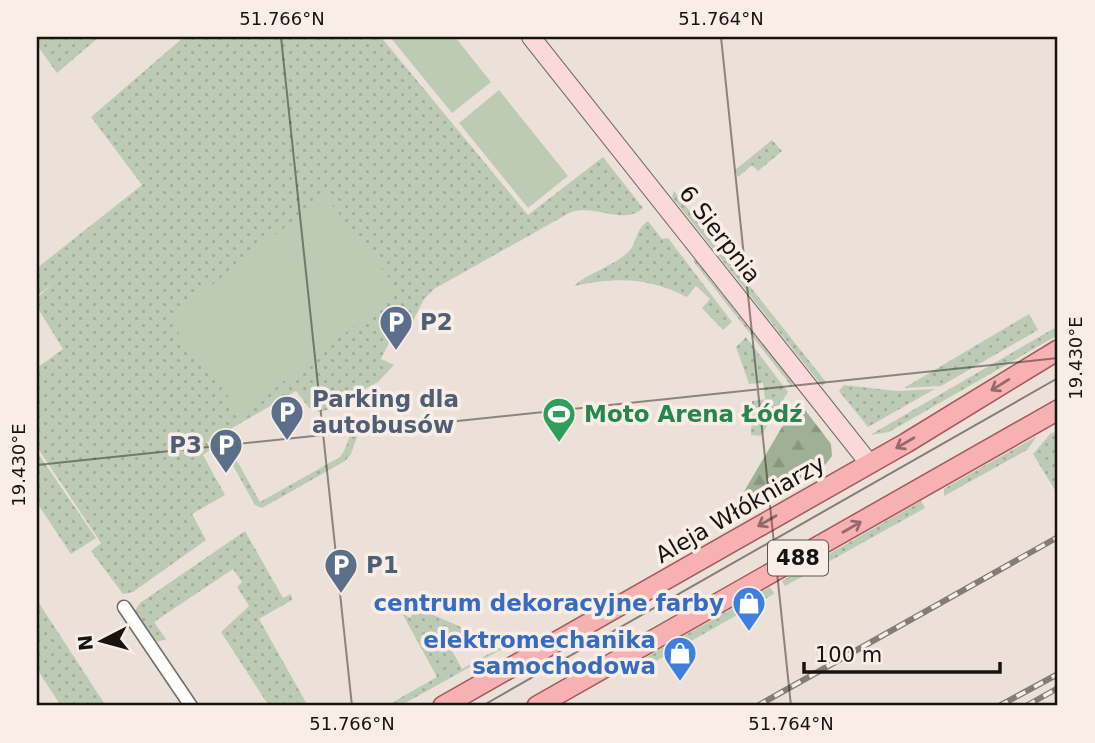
<svg xmlns="http://www.w3.org/2000/svg" width="1095" height="743" font-family="'DejaVu Sans',sans-serif">
  <style>
    .grass { fill: url(#grass-dots) }
    .forest { fill: url(#forest-firs) }
    .green { fill: #bdcbb5 }
    .lines { fill: none; stroke-linecap: round; stroke-linejoin: round }
    .street-casing { stroke: #736a64; stroke-width: 15 }
    .secondary-casing { stroke: #736a64; stroke-width: 20 }
    .primary-casing { stroke: #a45859; stroke-width: 22 }
    .street { stroke: #fff; stroke-width: 12 }
    .secondary { stroke: #fbd8d9; stroke-width: 18 }
    .primary { stroke: #f7b1b3; stroke-width: 19 }
    .tram { stroke: #847d77; stroke-width: 2 }
    .rail-casing { stroke: #847d77; stroke-width: 6 }
    .rail { stroke: #f8eee7; stroke-width: 3.5; stroke-dasharray: 10; stroke-linecap: butt }
    .oneway { stroke: #926a6a }
    .ticks { fill: none; stroke: #161310; stroke-width: 2; stroke-opacity: 0.45 }
    .labels { text-anchor: middle; stroke-width: 7; stroke-linejoin: round; paint-order: stroke }
    .shield { fill: #f8eee7; stroke: #5a5550; stroke-width: 2 }
    .shield-label { font-size: 21px; font-weight: bold; fill: #161310 }
    .street-label { font-size: 23px; fill: #161310; stroke: #f8eee7 }
    .service-label { font-size: 23px; font-weight: bold; fill: #4e5e75; stroke: #f8eee7; text-anchor: start }
    .leisure-label { font-size: 23px; font-weight: bold; fill: #27864d; stroke: #f8eee7; text-anchor: start }
    .shop-label { font-size: 23px; font-weight: bold; fill: #366cbe; stroke: #f8eee7; text-anchor: end }
    .neatline { fill: none; stroke: #161310; stroke-width: 2.5 }
    .ticks-label { font-size: 18px; text-anchor: middle; fill: #161310 }
  </style>
  <defs>
    <pattern id="grass-dots" width="8" height="8" patternUnits="userSpaceOnUse" patternTransform="scale(1.75)"><rect width="8" height="8" fill="#bdcbb5"/><path d="M2 2h.1M6 6h.1" fill="none" stroke="#a2ad9b" stroke-width="1.8" stroke-linecap="round"/></pattern>
    <pattern id="forest-firs" width="22" height="20" patternUnits="userSpaceOnUse" patternTransform="scale(1.75)"><rect width="22" height="20" fill="#a0b096"/><path d="M5 1l3.5 6h-7zM16 11l3.5 6h-7z" fill="#899680"/></pattern>
  </defs>
  <rect width="100%" height="100%" fill="#ebe1d9"/>
  <path class="grass" d="M37,37H99L57,73L37,45Z
    M184,37H381L528,215L603,157L643,208C623,226 597,204 571,212L434,289L424,299L410,327L392,337L381,359L394,365L378,382L330,409L319,412L309,408L296,391L222,434L260,502L340,457C349,446 349,430 358,419H363L351,454L345,461L262,508L255,505L217,437L207,442L210,450L203,455L225,495L192,514L206,540L133,592L123,594L91,551L101,543L37,447V368L63,349L37,307V298L52,284L37,296V268L142,185L91,117Z
    M772,140L782,151L758,171L752,165L738,177L735,170Z
    M674,191L826,382L822,386L672,197Z
    M648,221L662,239L668,238L732,322L723,330L702,308L710,299L696,286L687,297C647,277 618,277 574,286C588,273 612,267 627,253C638,244 633,232 648,221Z
    M696,258L793,381L792,387L693,261Z
    M1029,314L1038,330L941,386L904,388Z
    M1058,326V335L889,432L870,435Z
    M746,337L788,392L761,436L751,435L752,401L765,399L763,383L749,384L736,347Z
    M844,385L897,391L935,389L868,427L839,391Z
    M1058,432V495L1033,454L1051,433Z
    M1037,436L1027,450L944,496V489L950,485Z
    M37,452L96,538L71,554L37,503Z
    M921,501L925,508L785,586L782,581Z
    M245,531L283,598L291,594L292,600L259,619L308,706H269L221,632L249,606L237,587L242,582L233,569L154,622L166,639L157,642L153,640L135,610L140,603Z
    M770,587L774,594L631,675L625,673L624,670Z
    M37,600L106,706H61L37,669Z
    M417,608L461,627L462,632L448,643L462,669L510,642L511,644L400,706H386L437,677L402,613L410,618Z"/>
  <path class="forest" d="M799,402L831,444L832,456L825,465L777,492L739,500L792,410Z"/>
  <path class="green" d="M390,37H455L491,82L452,113Z
    M499,90L568,176L528,208L459,123Z
    M325,196L399,291L242,414L168,319Z"/>
  <g class="lines">
    <defs>
      <path id="street" d="M124,607L191,706"/>
      <path id="secondary" d="M531,37L869,463"/>
      <path id="primary" d="M443,706L906,443L1058,350
        M537,706L1058,410"/>
    </defs>
    <use href="#street" class="street-casing"/>
    <use href="#secondary" class="secondary-casing"/>
    <use href="#primary" class="primary-casing"/>
    <use href="#street" class="street"/>
    <use href="#secondary" class="secondary"/>
    <use href="#primary" class="primary"/>
    <path class="tram" d="M482,706L1058,378"/>
    <defs>
      <path id="rail" d="M757,706L1058,537
        M999,706L1058,674
        M1026,706L1058,688"/>
    </defs>
    <use href="#rail" class="rail-casing"/>
    <use href="#rail" class="rail"/>
  </g>
  <defs><path id="oneway-shaft" d="M-6 0H5M1.5-3L5.5 0L1.5 3" fill="none" stroke-width="1.6" stroke-linecap="round" stroke-linejoin="round" transform="scale(1.75)"/></defs>
  <g class="oneway">
    <use href="#oneway-shaft" transform="translate(1000 385) rotate(148)"/>
    <use href="#oneway-shaft" transform="translate(905 443) rotate(150)"/>
    <use href="#oneway-shaft" transform="translate(767 521) rotate(150)"/>
    <use href="#oneway-shaft" transform="translate(852 527) rotate(-30)"/>
  </g>
  <path class="ticks" d="M281,37L352,706M721,37L791,706M37,465L1058,358"/>
  <defs>
    <symbol id="parking-pin" viewBox="-11 -11 22 30"><path d="M0 17L-7.5 6A9.5 9.5 0 1 1 7.5 6Z" fill="#5c6f8a" stroke="#f8eee7"/><path d="M-3.5-5.5H1a3.5 3.5 0 0 1 0 7H-1V5.5H-3.5ZM-1-3.4V-.6H.8a1.4 1.4 0 0 0 0-2.8Z" fill="#fff"/></symbol>
    <symbol id="stadium-pin" viewBox="-11 -11 22 30"><path d="M0 17L-7.5 6A9.5 9.5 0 1 1 7.5 6Z" fill="#2e9e5b" stroke="#f8eee7"/><path d="M0-5a6.5 5 0 1 0 0 10a6.5 5 0 1 0 0-10ZM-3.5-1.8h7v3.6h-7Z" fill="#fff"/></symbol>
    <symbol id="shop-pin" viewBox="-11 -11 22 30"><path d="M0 17L-7.5 6A9.5 9.5 0 1 1 7.5 6Z" fill="#3f7fe0" stroke="#f8eee7"/><path d="M-5-2.5h2.3a2.7 3.5 0 0 1 5.4 0H5L5.5 6h-11ZM-1.5-2.5h3a1.5 2.3 0 0 0-3 0Z" fill="#fff"/></symbol>
  </defs>
  <g fill-rule="evenodd">
    <use href="#parking-pin" x="377" y="303" width="38" height="52"/>
    <use href="#parking-pin" x="268" y="393" width="38" height="52"/>
    <use href="#stadium-pin" x="540" y="395" width="38" height="52"/>
    <use href="#parking-pin" x="207" y="426" width="38" height="52"/>
    <use href="#parking-pin" x="322" y="546" width="38" height="52"/>
    <use href="#shop-pin" x="730" y="584" width="38" height="52"/>
    <use href="#shop-pin" x="661" y="634" width="38" height="52"/>
  </g>
  <g class="labels">
    <rect class="shield" x="768" y="540.5" width="60" height="35" rx="5"/>
    <g class="shield-label">
      <text x="798" y="565">488</text>
    </g>
    <g class="street-label">
      <text transform="translate(720 234) rotate(52)" y="8">6 Sierpnia</text>
      <text transform="translate(740 509) rotate(-30)" y="8">Aleja Włókniarzy</text>
    </g>
    <g class="service-label">
      <text x="420" y="330">P2</text>
      <text x="312" y="407">Parking dla<tspan x="312" dy="26">autobusów</tspan></text>
      <text x="202" y="453" text-anchor="end">P3</text>
      <text x="366" y="573">P1</text>
    </g>
    <g class="leisure-label">
      <text x="584" y="422">Moto Arena Łódź</text>
    </g>
    <g class="shop-label">
      <text x="724" y="611">centrum dekoracyjne farby</text>
      <text x="656" y="648">elektromechanika<tspan x="656" dy="26">samochodowa</tspan></text>
    </g>
  </g>
  <rect width="1095" height="743" fill="none" stroke="#f8eee7" stroke-width="77"/>
  <g transform="translate(102 641) rotate(264)" stroke="#f8eee7" stroke-width="5" paint-order="stroke">
  <path d="M0-5L12 26L0 18L-12 26Z" fill="#161310"/>
  <text y="-10" font-size="19" font-weight="bold" text-anchor="middle" fill="#161310">N</text>
  </g>
  <path d="M804 662v10h196v-10" fill="none" stroke="#161310" stroke-width="3.5"/>
  <text x="815" y="662" font-size="21" fill="#161310" stroke="#f8eee7" stroke-width="5" paint-order="stroke">100 m</text>
  <rect x="38" y="38" width="1018" height="666" class="neatline"/>
  <g class="ticks-label">
    <text x="282" y="25">51.766°N</text>
    <text x="721" y="25">51.764°N</text>
    <text transform="translate(1076 358) rotate(-90)" y="6">19.430°E</text>
    <text transform="translate(19 465) rotate(-90)" y="6">19.430°E</text>
    <text x="352" y="730">51.766°N</text>
    <text x="791" y="730">51.764°N</text>
  </g>
</svg>
